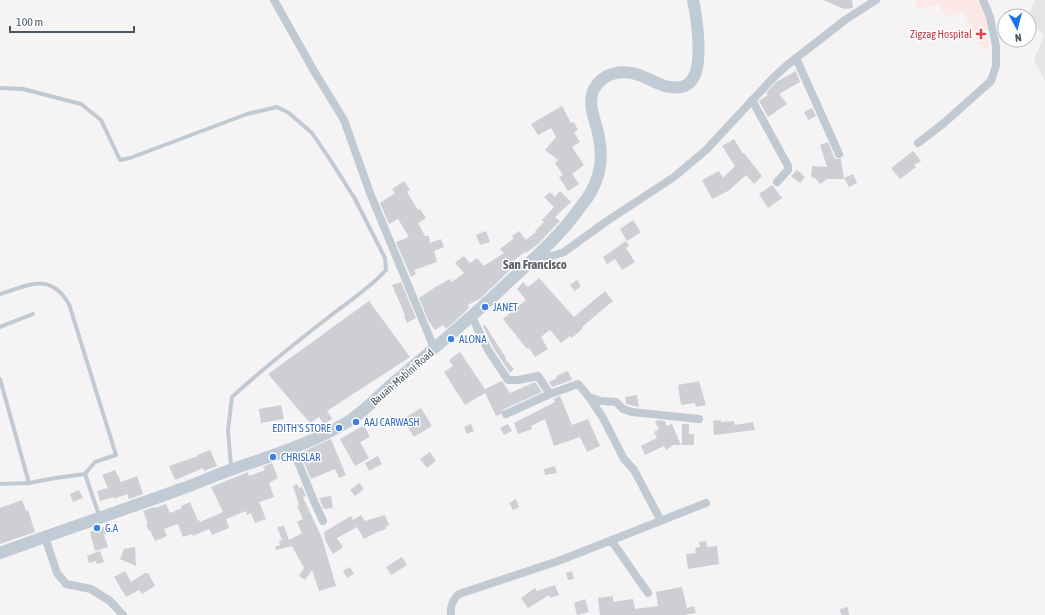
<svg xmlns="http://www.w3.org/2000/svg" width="1045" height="615" font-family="'Asap Condensed',sans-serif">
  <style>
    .education { fill: #e6e4e5 }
    .medical { fill: #fce8e6 }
    .building { fill: #cdcfd5 }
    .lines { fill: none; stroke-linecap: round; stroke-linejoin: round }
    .lane { stroke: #c1cad2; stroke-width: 4 }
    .street { stroke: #c1cad2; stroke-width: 8 }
    .secondary { stroke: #c1cbd6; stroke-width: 12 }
    .health-dot { fill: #e0444e; stroke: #fff; stroke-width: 1.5 }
    .shop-dot { fill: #3f7fe0; stroke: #fff; stroke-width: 1.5 }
    .labels { text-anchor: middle; stroke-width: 3; stroke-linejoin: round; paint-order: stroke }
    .health-label { font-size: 11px; fill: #be3a42; stroke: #fff; text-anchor: end }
    .shop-label { font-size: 11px; fill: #366cbe; stroke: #fff; text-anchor: start }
    .street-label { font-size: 11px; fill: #4a5661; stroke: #fff }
    .quarter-label { font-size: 13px; font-weight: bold; fill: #5f6368; stroke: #fff }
  </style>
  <rect width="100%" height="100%" fill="#f5f3f3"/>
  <path class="education" d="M1035,0H1045V81L1034,60L1044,35L1029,21L1028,16Z"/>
  <path class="medical" d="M915,0H975L981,5L988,20V48L983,50L963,11L946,17L938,4L918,9Z"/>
  <path class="building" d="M823,0H852L853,8L844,9Z
    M796,71L800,82L779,94L787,104L768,117L759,101L768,95L766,93L776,82Z
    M562,106L571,123L574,122L578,130L574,132L580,142L572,147L584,165L572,174L579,184L568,191L559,177L563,175L555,163L558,160L545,150L556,137L551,128L538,135L531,124Z
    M812,108L816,116L808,120L804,112Z
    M734,139L743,154L744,153L762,176L754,184L746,175L728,191L712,199L702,180L719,171L723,178L735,166L722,146Z
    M828,142L834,157L836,159H841L844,179H827L820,184L815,178L811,177L812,166L827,167L820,145Z
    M913,151L921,161L914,165L916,167L900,179L891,168Z
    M797,170L805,177L800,183L791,176Z
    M853,174L857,183L849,187L844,178Z
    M404,181L410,190L407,192L418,210L420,209L426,218L418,223L425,236H429L430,243L441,239L444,247L434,251L437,262L414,270L416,274L411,277L396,242L409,237L398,219L389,224L380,203L395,193L392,189Z
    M772,185L782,198L768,208L759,194Z
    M560,191L571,202L555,217L560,221L555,226L538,244L526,253L525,252L508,265L511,269L481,298L468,305L469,308L454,322L446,329L443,325L435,330L428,320L419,298L437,286L450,279L452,282L464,273L455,263L464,256L470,263L477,258L484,266L504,253L500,249L514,238L512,236L519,231L526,240L536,232L535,231L544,222L542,220L554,207L544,197L550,192L555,197Z
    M633,220L641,232L627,241L620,229Z
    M486,231L490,242L480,245L476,235Z
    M626,241L629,246L626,248L635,262L622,270L615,259L607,264L603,257Z
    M539,278L574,317L605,291L613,301L582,327L583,328L572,338L570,336L561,343L550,330L541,337L548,349L535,357L529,348L527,349L503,319L526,300L517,289L523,282L528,287Z
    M577,280L581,286L575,291L570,285Z
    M401,282L416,318L407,323L404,316L405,315L392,285Z
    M369,301L410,357L327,411L332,419L324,424L319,417L310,423L268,374Z
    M485,325L506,358L505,359L514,369L510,373L493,347L483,326Z
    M460,352L485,389L502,381L510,393L535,382L542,392L504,409L501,414L496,416L485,393L465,405L444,372L453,366L449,360Z
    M568,371L572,380L552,387L549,382L557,378L556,376Z
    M699,381L706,405L696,407L695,403L681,405L678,385Z
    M637,395L639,407L626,404L625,397Z
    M560,396L572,425L588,419L600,446L587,452L580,437L554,446L545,419L531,426L532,429L518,434L514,423L555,402L553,399Z
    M281,405L284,419L261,423L259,409Z
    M421,408L432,426L414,437L403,419Z
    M658,420L665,421L667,426L672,424L681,445H673L666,450L664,446L645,455L641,446L657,438L654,432L659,429L655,422Z
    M721,420V422L734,421L735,425L753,422L755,430L714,435L713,421Z
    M471,424L474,431L467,434L464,427Z
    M508,424L512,431L504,435L500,428Z
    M682,424H689V434H694V445H682Z
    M364,425L370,437L360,442L369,458L355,466L340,439Z
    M331,439L346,475L339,478L335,469L311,479L300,453Z
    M210,450L217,466L204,471L203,468L175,480L169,466L198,456L197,455Z
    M430,452L436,461L427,468L420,459Z
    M378,456L382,464L369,471L365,463Z
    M272,463L278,478L269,483L274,497L259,502L266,519L255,523L251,513L247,515L246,511L226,519L229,528L212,535L209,529L193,536L192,534L183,537L178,524L164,529L167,536L155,541L150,530L149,531L146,525L148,524L143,511L154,507L155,508L166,504L170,513L182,508L181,506L190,502L198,521L200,520V522L223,512L211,487L248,472L249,476L265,470L263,467Z
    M555,466L557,473L545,475L544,469Z
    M115,470L121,482L137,476L143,494L129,499L127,494L114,499V497L100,501L97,491L108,488L102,475Z
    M359,483L364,489L355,496L350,490Z
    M297,484L299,488L302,487L306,496L303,497L322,538L336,586L319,591L312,570L305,580L299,576L304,568L292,546L276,550L275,547L280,545L279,541L282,540L277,527L284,526L289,540L302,533L297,522L303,519L297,506L299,505L293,486Z
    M79,490L83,498L73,502L70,494Z
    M331,496L333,508L324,509L319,498Z
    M516,499L519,507L513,510L509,503Z
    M22,500L26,511L28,510L35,532L0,544V508Z
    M361,515L365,521L385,515L389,525L386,527V529L377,532L364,539L357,527L337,538L343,547L333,554L325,540L324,532L351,516L353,520Z
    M104,527L106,534L104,535L108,547L95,551L90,532Z
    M706,541L707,547L717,546L719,564L688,569L686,554L696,553L695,548L700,547L699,542Z
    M135,547L136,566L120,559L124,549Z
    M100,551L104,562L97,564L96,561L89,563L87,556Z
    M402,557L407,565L391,575L386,567Z
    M350,567L354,574L347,578L343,571Z
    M125,571L131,582L145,573H148L155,586L142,594L139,590L126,597L114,577Z
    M572,571L574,579L568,580L566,573Z
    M555,585L559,595L550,598L549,595L528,608L521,598L535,588L537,591Z
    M682,587L687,608L694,606L696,613L684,615H600L598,598L613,596V602L633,599L635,609L658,606L656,592Z
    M585,599L589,612L577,615L574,603Z
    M848,607L849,615H841L840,609Z"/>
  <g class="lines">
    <path class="lane" d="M0,88L23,89L81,104L101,120L120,160L130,158L247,114L277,107L289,113L312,133L331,161L355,199L385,258L386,270C371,287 352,299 334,313C299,340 265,367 232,397L228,430L231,467
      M0,294C29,285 50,272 69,304L116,455L95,462L85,474L55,478L29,483L0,484
      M0,327L33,314
      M0,379L29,483
      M85,474L99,515"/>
    <path class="street" d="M274,0L314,71L344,120L370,193L434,348
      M796,58L839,154
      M752,100L788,166V170L777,182
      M918,143L944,123L991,81L996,66V46L990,17L983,0
      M536,256H552L564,252L607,221L674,177L706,150L772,79L786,66L845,20L876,0
      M472,317L488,350L508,380H518L538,376L550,394
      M589,397L601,401L616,402L623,409L632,412L699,419
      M506,414L550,394L578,384L589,397L603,418L624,459L634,470L661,521
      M292,447L313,499L323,521
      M45,537L57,573L66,584L91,589L110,601L123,615
      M611,540L648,593
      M451,615C450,607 453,599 459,594L561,560L706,503"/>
    <path class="secondary" d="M0,553C60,531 121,511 181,489C199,483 215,475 233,469C271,456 315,442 349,421C365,411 377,397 391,385C427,354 464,324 498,292C526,265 557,240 579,209C583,203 588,198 591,192C600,176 603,157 599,138C597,123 586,104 594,89C604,71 624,69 642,76C652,80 660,86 670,87C702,92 699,55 698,35C697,22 696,13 693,0"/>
  </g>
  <path class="health-dot" d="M979 28h4v4h4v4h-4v4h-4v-4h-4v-4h4z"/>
  <g class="shop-dot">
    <circle cx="485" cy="307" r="4"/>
    <circle cx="451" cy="339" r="4"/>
    <circle cx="356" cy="422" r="4"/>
    <circle cx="339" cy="428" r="4"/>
    <circle cx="273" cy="457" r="4"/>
    <circle cx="97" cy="528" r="4"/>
  </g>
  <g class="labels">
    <g class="health-label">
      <text x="972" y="38">Zigzag Hospital</text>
    </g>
    <g class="shop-label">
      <text x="493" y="311">JANET</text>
      <text x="459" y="343">ALONA</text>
      <text x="364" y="426">AAJ CARWASH</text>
      <text x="331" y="432" text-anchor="end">EDITH'S STORE</text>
      <text x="281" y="461">CHRISLAR</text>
      <text x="105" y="532">G.A</text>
    </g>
    <g class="street-label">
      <text transform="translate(402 377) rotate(-41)" y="4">Bauan-Mabini Road</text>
    </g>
    <g class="quarter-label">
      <text x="535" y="269">San Francisco</text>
    </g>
  </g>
  <g transform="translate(1017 28) rotate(173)"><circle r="19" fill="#ffffff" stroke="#b7bbc0"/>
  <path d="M0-3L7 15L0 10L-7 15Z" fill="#1a73e8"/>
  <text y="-6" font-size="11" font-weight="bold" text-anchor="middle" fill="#4a5661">N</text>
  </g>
  <path d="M10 26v6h124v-6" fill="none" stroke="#4a5661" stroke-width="2"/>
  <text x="16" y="26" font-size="12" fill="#4a5661" stroke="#ffffff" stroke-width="3" paint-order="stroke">100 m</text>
</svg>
